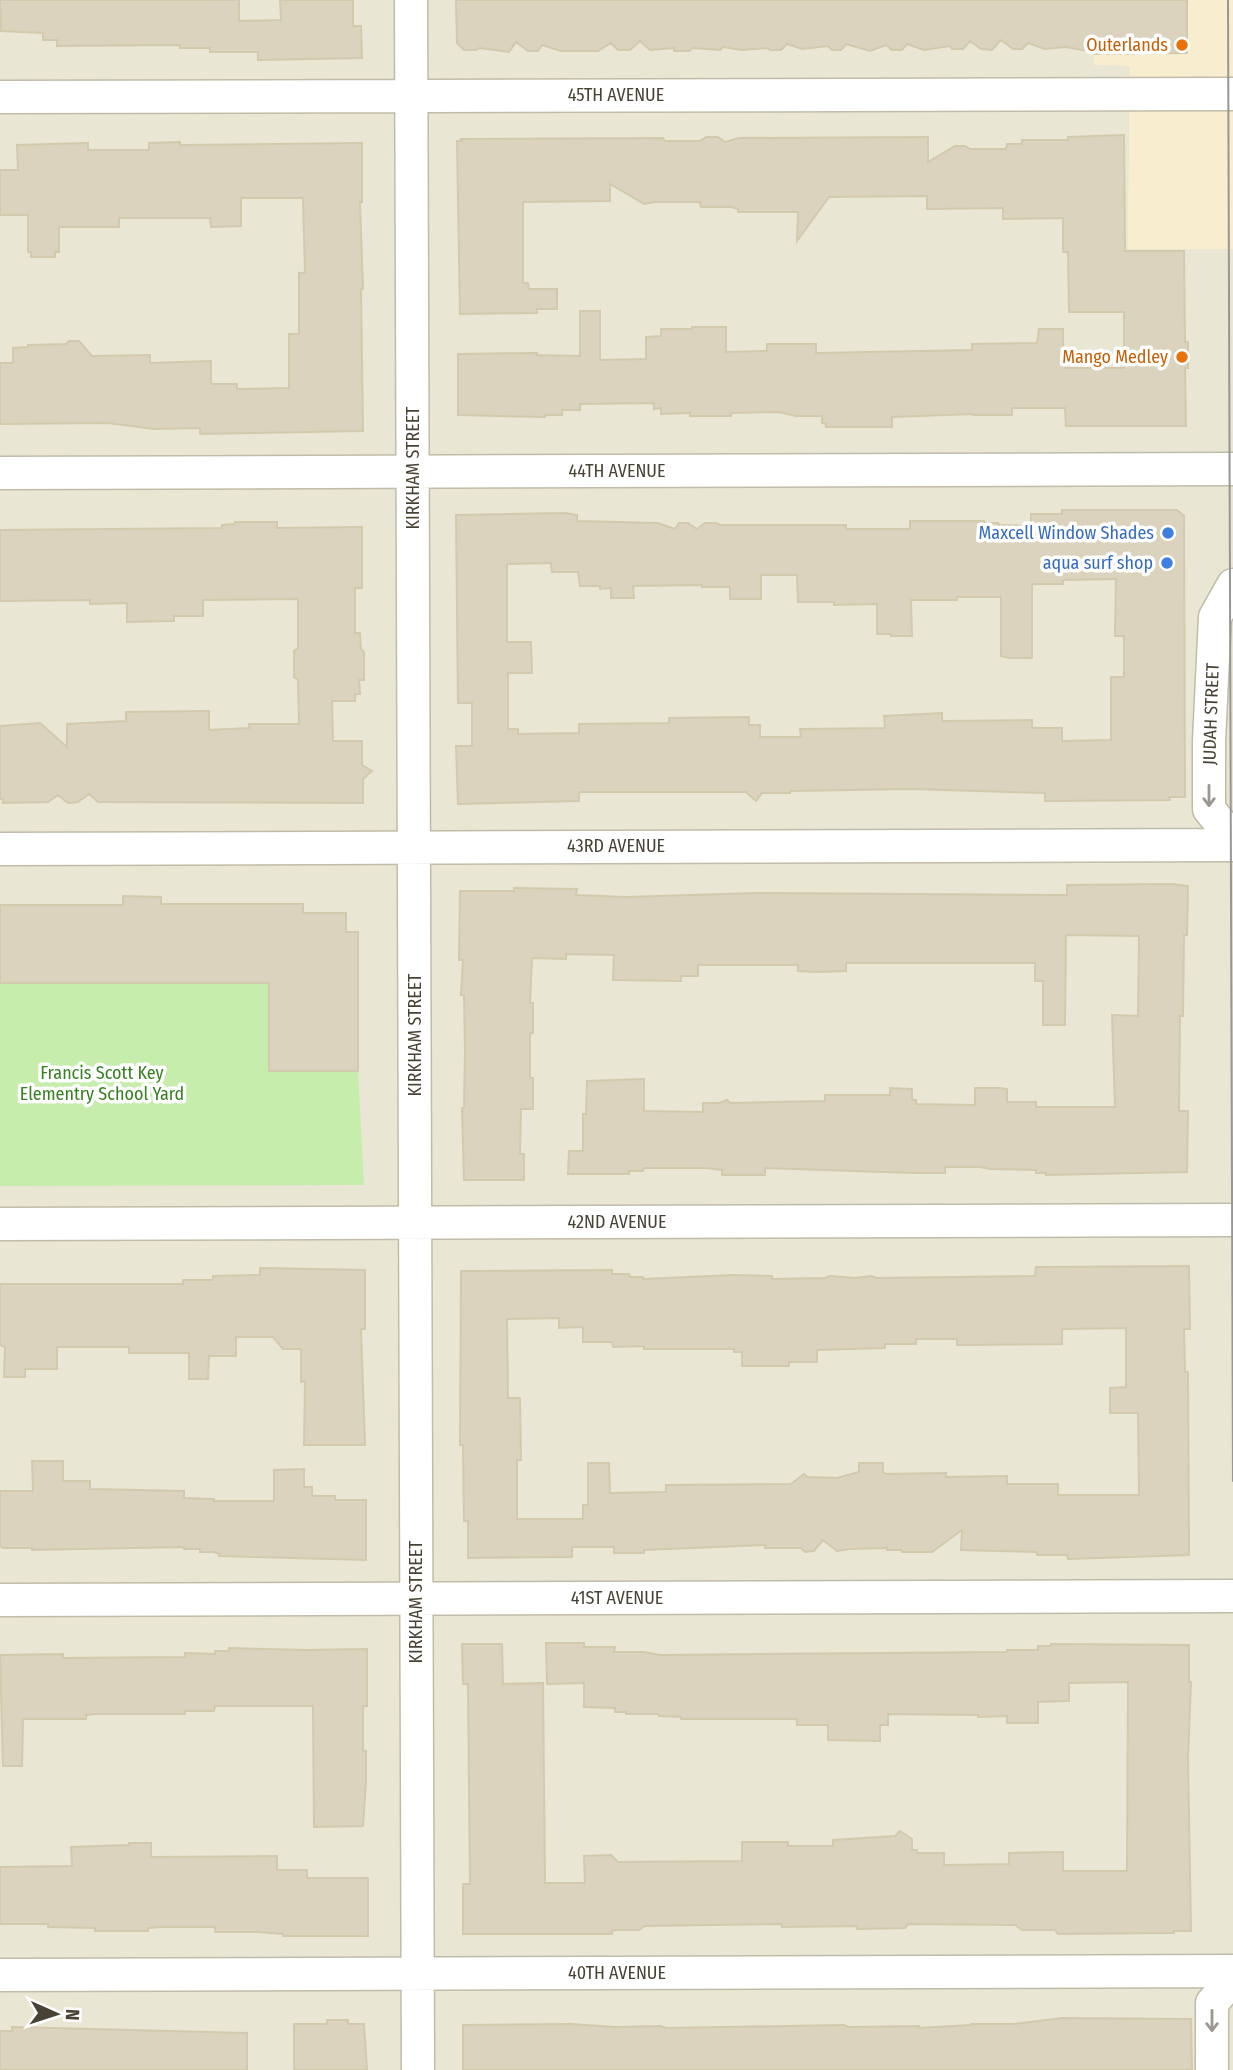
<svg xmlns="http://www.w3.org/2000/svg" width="1233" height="2070" font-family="'Fira Sans Condensed',sans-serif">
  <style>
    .residential { fill: #e9e6d4 }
    .commercial { fill: #f9edcf }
    .green { fill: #c6edab }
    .building { fill: #dbd3bd; stroke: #d3caad; stroke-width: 2; fill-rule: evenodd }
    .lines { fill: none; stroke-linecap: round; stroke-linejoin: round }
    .minor-casing { stroke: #c1bca8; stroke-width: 35 }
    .minor { stroke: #fff; stroke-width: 32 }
    .tram { stroke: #969696; stroke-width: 2 }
    .oneway { stroke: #9a9890 }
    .food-dot { fill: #e8710a; stroke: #fff; stroke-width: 2.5 }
    .shop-dot { fill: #3f7fe0; stroke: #fff; stroke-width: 2.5 }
    .labels { text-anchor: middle; stroke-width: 7; stroke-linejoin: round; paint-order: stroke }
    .food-label { font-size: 18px; fill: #c56008; stroke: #fff; text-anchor: end }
    .street-label { font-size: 18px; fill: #484335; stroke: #fff }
    .shop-label { font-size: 18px; fill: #366cbe; stroke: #fff; text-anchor: end }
    .park-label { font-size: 18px; fill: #388022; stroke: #fff }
  </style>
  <rect width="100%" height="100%" fill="#f5f2e6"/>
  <path class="residential" d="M0,0H1093L1130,66L1128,249H1233V2070H0Z"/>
  <path class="commercial" d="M1093,0H1233V249H1128L1130,66L1094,65Z"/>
  <path class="green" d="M0,983H269V1071H358L364,1185L0,1186Z"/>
  <path class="building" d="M0,0H239V21L281,20L280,0H353V26H361L362,58L258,60V52H210V48H180V45L57,46V40H43V33L1,31Z
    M456,0H1187V53L1093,54V52L1066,47L1045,49L1028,43L1022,49H1013L1001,40L992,50L981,49L970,41L963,49H952L950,46L924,50L907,44L902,50H892L886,45L870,51L846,44L841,50H832L828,46L802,49L787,44L781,50H770L767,48L741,50L723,47L720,50L693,48L689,51H674V48L650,50L640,41L630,50H618L611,43L598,51H561L542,45L538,51H528L516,42L509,52L479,48L476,50H464L457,43Z
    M1124,135L1125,251H1184L1185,342H1188V368H1185L1186,426H1066L1065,408H1012V415H973V414L892,417V427H826V424L822,423V416H796L779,412L731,413V416H690V413L661,414V408L654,409V403L580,404V410H562V415H545V417L458,415V354L537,353V355L580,356V311H600V360L646,359V337L661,336V329H692V327H726V352L767,351V344H816V353L972,350V344L1037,343L1039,329H1063V361H1065V368H1124V312H1069L1068,252H1063V218L1003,219V208L927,209V196L829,197L797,241L798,212H738V209L731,207H701L700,202H655L644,204L610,184V201L523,202V283H528L529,289H557V309H537V313L460,314L457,141H462L461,139L663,138L665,141H700L706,137H718L725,142L739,138L928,137V162L955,146H965L970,149H1006L1007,144H1022V140H1068V137Z
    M180,142V145L362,143V202H360L363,289H361L363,431L200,434V428L154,429L108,423L0,424V363H13V348L28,347V345L66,344L69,341H79L92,356L150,355V363L211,361V384H237V389L289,388V334H299V273H305L303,198H241V226L211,227L210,218H119V227H59V252H55V257H31V252H28V215H0V170H18L17,145L88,143V150H149V143Z
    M1062,510H1177L1184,516L1185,797H1169L1170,800L1045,801V793L912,789L790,791V793H762L756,801L746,792H579V801L458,804L456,746H472V703H458L456,515L565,513L577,515V521L658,523L675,529L679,523H688L697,529L705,523H716L720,525H846V529H910V521H984L985,523H998L1000,525L1031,526V514H1062ZM551,563L552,572H578L580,586H600V589L611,588V598H634L633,586L702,585V587H730V599H761V575H797L798,602H834V605L877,604V634H891V636H912L911,600H957V597H1001V656L1009,658H1032V584H1063V580L1116,579L1115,636H1124V677H1111V740L1062,741V728H1032V720L942,721V713L884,716L885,728L800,729L801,737H760V725H749V717L669,718V723L579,724V733L518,734V729H508V673H532L531,642H507V564Z
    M235,522H277V528L362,527V588H355V633H360L361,649L364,652V680H359L360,694H355V701H332L333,741H362V765L372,771L363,779V803L98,802L89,794L78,802L68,803L58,795L48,802L3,803V799H0V726L40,723L67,747V724L126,721V712L209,711V730L249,728V724H299L298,680L294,677V651L298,648V599L203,600V616H174V621L127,622V603L90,604V600L0,601V530L222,528V525L235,524Z
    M1173,884L1188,886L1187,935H1184L1183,1016H1180L1179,1111H1188L1187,1172L1046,1175V1173H1036V1170L990,1169L980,1167H945V1173H914L765,1168V1175H722V1170L706,1168H644L643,1171H629V1174H568L569,1151H583V1114H586L587,1081L644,1079V1111L703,1112V1103H719L727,1100L730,1103L825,1101V1095H890V1088L912,1089V1100H916V1104L975,1105V1088H1000L1007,1089V1102H1036V1107H1115L1112,1015L1138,1016L1139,936L1066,935L1065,1025H1043V981H1035V963H846V971L818,972L798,971V965H698V976H681V981L613,980L614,955L566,954V959L532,958L530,1003H533V1033H530V1078H533V1109H521L520,1154H524V1180H464L462,1108H464L465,1048L464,995H461L463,960H459L460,891H514V888L577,889L576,895L626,897L757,893L1067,895V885Z
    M123,896L161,897V904H303V913H346V932H358V1071H269V983H0V905H123Z
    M1189,1266L1190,1329H1184L1185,1372H1188L1189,1555L1068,1559L1067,1555H1037V1552L961,1550L962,1530L932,1552H902V1550H887V1548L849,1549L837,1551L823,1540L814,1551L805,1552L801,1548H765V1545L644,1550V1553H614V1547H572V1557L468,1558V1521H464L463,1445H460L461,1271L612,1270V1274H629L630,1277H643V1279L733,1275L772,1276V1279L825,1278L830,1276L855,1278L871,1276L877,1278L1035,1276L1036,1267ZM559,1318V1328L583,1327V1342H612L613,1347L644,1346V1349H734V1352H742V1366H789V1362H817V1350L885,1348V1344H916V1339H957V1345L1062,1344V1329L1126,1328V1387L1110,1388V1413H1138L1139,1495H1058V1484H1007V1476L946,1477V1473L886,1474L883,1472V1463H859V1472L837,1478L807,1477L804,1474L791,1484L666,1485V1492L610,1493L609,1463H588V1505H583V1519H517V1460H521L520,1398H508L507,1319Z
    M260,1268L365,1270V1329H361L365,1445H304L305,1381L301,1382V1349H283L273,1337H236V1356H209L208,1379H189V1353H129V1347H57V1369H25V1377H4L5,1347L0,1345V1284H183V1280H213V1276L260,1275Z
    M32,1461H63V1481H90V1489L184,1491V1498L214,1499V1501H274V1470L304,1469V1487H312V1496H335V1500H366V1560L219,1556V1554L214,1552H200V1549H184V1547L32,1550V1548H3L0,1546V1491H33Z
    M546,1643H584V1647H615L614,1652H644L660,1655L1007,1652V1650H1038V1646H1051V1644L1189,1645V1682H1191L1188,1758L1191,1931H1174V1933L1058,1934L1055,1930H1022L1015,1925L908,1924L905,1928L857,1929V1926L782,1927L781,1924L645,1926L639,1930H616L612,1931V1934H463V1884H470L468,1684H463L462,1644H502L503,1684L543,1683L545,1883H585L584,1856L611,1855L618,1862L742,1861V1842H788V1846H833V1840L895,1836L900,1831L912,1839V1850H917V1853H944V1865L1009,1864V1853L1063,1852V1871H1127L1128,1682L1069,1683V1701L1038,1702V1723H1007V1716L978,1717V1715L888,1714V1725H880V1741L828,1740V1725H797V1719H681V1717L659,1716L658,1714H626V1712H615V1708L584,1707V1683L547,1684Z
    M229,1648L306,1650L367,1649V1706H363V1751H366V1781L363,1826L314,1827L313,1706H215L214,1711H185V1714H94L86,1715V1719H23L22,1766H3L0,1655L63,1654V1658L185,1657V1653L215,1654V1651H229Z
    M129,1843H151V1857L277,1856V1870H307V1878H368V1936H283V1934L258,1932H215V1927H162L148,1928V1931H95V1928L48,1927V1924H0V1867L72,1866L71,1847L129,1845Z
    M1062,2018L1191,2019L1192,2070H463V2025L571,2024L615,2027L661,2026L666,2028L844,2025L849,2027L919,2026L918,2028L971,2025V2024H1014Z
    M327,2020H348V2024H364L367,2070H294V2024H327Z
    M12,2027L247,2033V2070H0V2031H12Z"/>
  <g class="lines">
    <defs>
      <path id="minor" d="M411,0L418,2070
        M0,97L1233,94
        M0,473L1233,469
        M1233,585L1215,617L1209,741V809L1233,839
        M0,849L1233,845
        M0,1224L1233,1220
        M0,1600L1233,1596
        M0,1975L1233,1971
        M1212,2070V2003L1233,1979"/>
    </defs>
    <use href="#minor" class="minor-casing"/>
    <use href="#minor" class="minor"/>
    <path class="tram" d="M1228,0L1233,1481"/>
  </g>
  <defs><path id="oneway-shaft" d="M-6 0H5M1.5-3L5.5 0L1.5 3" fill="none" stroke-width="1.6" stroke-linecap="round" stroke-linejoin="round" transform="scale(1.75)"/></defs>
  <g class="oneway">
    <use href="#oneway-shaft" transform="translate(1209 796) rotate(90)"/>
    <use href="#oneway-shaft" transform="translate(1212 2021) rotate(90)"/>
  </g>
  <g class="food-dot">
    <circle cx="1182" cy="45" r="7"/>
    <circle cx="1182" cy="357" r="7"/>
  </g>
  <g class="shop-dot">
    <circle cx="1168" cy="533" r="7"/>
    <circle cx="1167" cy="563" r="7"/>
  </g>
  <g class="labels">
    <g class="food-label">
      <text x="1168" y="51">Outerlands</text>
      <text x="1168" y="363">Mango Medley</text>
    </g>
    <g class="street-label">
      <text x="616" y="101">45TH AVENUE</text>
      <text transform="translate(413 468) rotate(-90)" y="6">KIRKHAM STREET</text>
      <text x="617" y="477">44TH AVENUE</text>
      <text transform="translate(1211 714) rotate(-88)" y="6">JUDAH STREET</text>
      <text x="616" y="852">43RD AVENUE</text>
      <text transform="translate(415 1035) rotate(-90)" y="6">KIRKHAM STREET</text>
      <text x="617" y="1228">42ND AVENUE</text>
      <text x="617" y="1604">41ST AVENUE</text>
      <text transform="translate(416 1602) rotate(-90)" y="6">KIRKHAM STREET</text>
      <text x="617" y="1979">40TH AVENUE</text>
    </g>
    <g class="shop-label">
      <text x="1154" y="539">Maxcell Window Shades</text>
      <text x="1153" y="569">aqua surf shop</text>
    </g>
    <g class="park-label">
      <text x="102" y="1079">Francis Scott Key<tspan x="102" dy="21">Elementry School Yard</tspan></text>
    </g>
  </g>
  <g transform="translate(56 2014) rotate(93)" stroke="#ffffff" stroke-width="5" paint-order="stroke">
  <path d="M0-5L12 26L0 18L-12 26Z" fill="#484335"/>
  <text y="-10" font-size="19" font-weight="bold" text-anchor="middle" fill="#484335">N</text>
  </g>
</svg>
